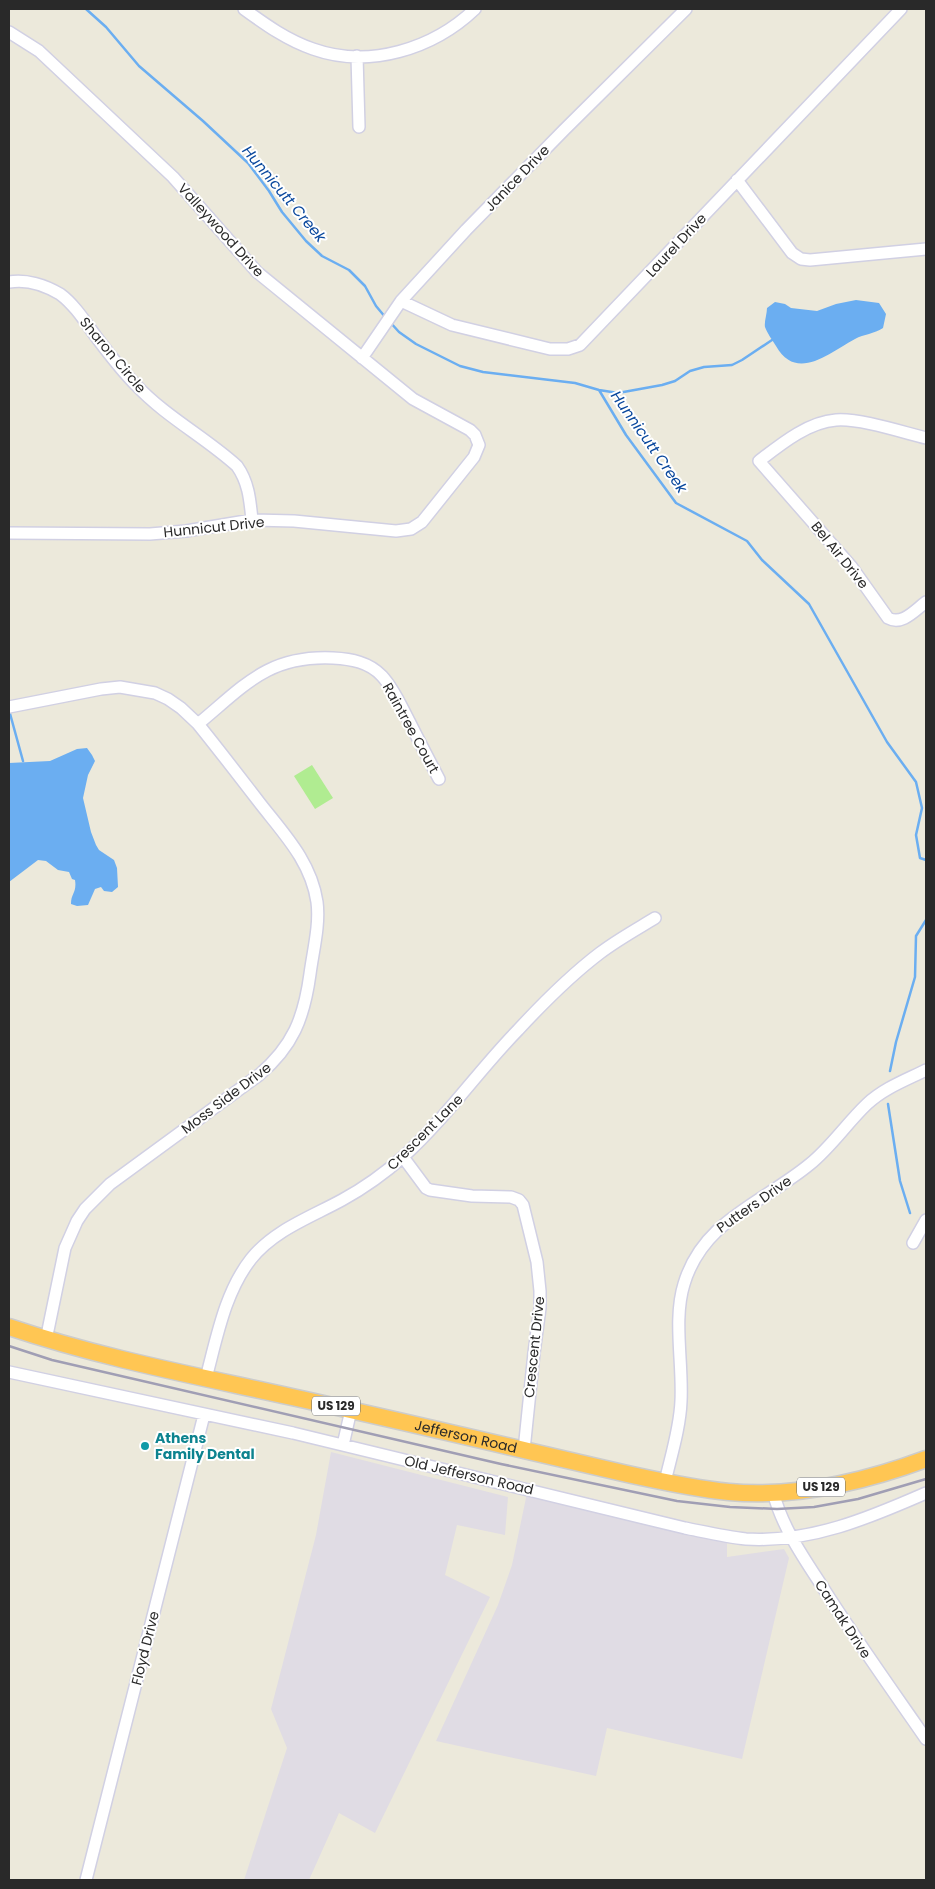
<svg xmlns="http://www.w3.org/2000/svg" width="935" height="1889" font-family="Poppins,sans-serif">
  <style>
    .industrial { fill: #e0dce4 }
    .pitch { fill: #b0ec91 }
    .water { fill: #6baef1 }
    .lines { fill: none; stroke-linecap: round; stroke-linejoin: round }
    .stream { stroke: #6baef1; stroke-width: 2.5 }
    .minor-casing { stroke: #d1d0e3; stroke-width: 14 }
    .highway-casing { stroke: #ccc; stroke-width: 19 }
    .minor { stroke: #fff; stroke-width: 11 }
    .highway { stroke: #ffc653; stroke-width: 16 }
    .rail { stroke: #a09eb4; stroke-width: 2.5 }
    .culture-dot { fill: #0f9aa8; stroke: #fff; stroke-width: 2 }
    .labels { text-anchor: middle; stroke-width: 4; stroke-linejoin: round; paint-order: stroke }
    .shield { fill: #fff; stroke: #696969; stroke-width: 1 }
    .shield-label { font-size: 12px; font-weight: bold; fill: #292929 }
    .street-label { font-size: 14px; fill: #292929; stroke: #fff }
    .culture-label { font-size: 14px; font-weight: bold; fill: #0d838f; stroke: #fff; text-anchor: start }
    .water-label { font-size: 15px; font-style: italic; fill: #0a489d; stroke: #fff }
  </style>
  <rect width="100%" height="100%" fill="#ece9db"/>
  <path class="industrial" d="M331,1452L508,1497L505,1535L457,1525L445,1575L490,1597L375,1833L339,1813L309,1880H244L287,1748L271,1709L316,1535Z
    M527,1493L727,1542V1557L784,1549L789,1558L742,1759L607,1728L596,1776L436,1741L498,1605L512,1565Z"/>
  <path class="pitch" d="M312,765L333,798L315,809L294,776Z"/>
  <path class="water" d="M856,300L879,303L886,314L883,328C874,334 864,334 855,339C830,352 797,383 776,346C773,341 767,333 765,327C764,322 767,314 767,308L775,302L785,304L791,308L817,311L836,304Z
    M87,748L92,755L95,761L88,775L83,798L91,832L96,845L99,850L114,860L117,868L118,887L112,892L104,891L101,887L95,889L88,905L77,906L71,904C71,893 77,893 75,880L72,879L69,872L58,870L46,861L38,860L9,882V763L50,761L77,749Z"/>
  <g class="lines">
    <path class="stream" d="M86,9L106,27L139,66L203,121L248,163L269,191L282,212L306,241L322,256L349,270L365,286L376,306L386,318
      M390,322L399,332L416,344L460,366L483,372L575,383L599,390L618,393L662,385L675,381L690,371L704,367L732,365L742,360L772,340
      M599,390L626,435L676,503L747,541L762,560L809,604L887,742L916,782L922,808L916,835L920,858L926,860
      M9,710L23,761
      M890,1071L896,1042L915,977L916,936L926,920
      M888,1104L900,1181L910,1213"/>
    <defs>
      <path id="minor" d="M244,9C266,25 287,40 313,49C369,69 433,49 475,9
        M9,32L39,51L173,177L257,272L413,399L470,430L475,435L479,445L474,457L422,522L411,529L396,531L294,521L252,520L186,531L150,534L9,533
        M357,56L359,127
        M737,180L792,253L801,259L810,260L926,249
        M9,282C26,279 45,285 60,294C75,305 86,323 97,338C109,354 121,370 136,385C166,417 205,437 237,466C249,483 250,501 252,520
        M401,301L452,325L550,349H568L580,345L901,9
        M362,358L401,301L466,230L564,130L686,9
        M926,438C902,432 859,418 836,420C808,422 781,444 759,461L851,566L888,618C902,626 915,610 926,602
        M9,707L101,689L120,687L155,693L168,699L181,708L198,724C219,750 239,776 259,802C283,833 311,861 317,902C320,925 313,951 310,974C304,1018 293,1046 259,1075L110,1184L85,1209L77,1221L65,1248L46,1340
        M198,724C244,686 268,655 333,658C351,659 369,662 382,676C394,689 401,706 409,721C419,741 429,760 439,779
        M403,1157L426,1188L430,1190L472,1196L511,1197L519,1200L523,1205L537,1262L540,1291V1308L534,1353L524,1450
        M913,1243L926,1220
        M9,1372L293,1433L685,1528C705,1532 726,1537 746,1539C810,1543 869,1518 926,1493
        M206,1378C217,1337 225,1292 251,1259C274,1230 311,1217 342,1200C364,1188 385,1173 404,1156C446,1118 478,1071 518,1030C543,1003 571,975 600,953C617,940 637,929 655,918
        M343,1445L351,1410
        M665,1482C671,1456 680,1428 681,1401C683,1363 673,1319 684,1284C703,1220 763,1203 810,1164C831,1147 847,1123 867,1104C884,1088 906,1080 926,1070
        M773,1492C782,1526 801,1554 820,1583C854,1637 890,1687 926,1739
        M86,1880L204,1415"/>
      <g id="highway">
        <path id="s1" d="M9,1327C101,1358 197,1376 292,1397C406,1422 519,1449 632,1475C664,1482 697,1489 729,1492C796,1498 864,1482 926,1459"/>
      </g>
    </defs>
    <use href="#minor" class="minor-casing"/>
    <use href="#highway" class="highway-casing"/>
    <use href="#minor" class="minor"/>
    <use href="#highway" class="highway"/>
    <path class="rail" d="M9,1346L52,1360L501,1464L677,1501L730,1507L777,1509L814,1507L858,1499L926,1479"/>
  </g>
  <circle class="culture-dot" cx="145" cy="1446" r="5"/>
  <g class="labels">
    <g class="shield">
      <rect x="312" y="1396.5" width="48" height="19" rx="4"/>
      <rect x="797" y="1477.5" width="48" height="19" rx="4"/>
    </g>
    <g class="shield-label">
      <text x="336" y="1410">US 129</text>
      <text x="821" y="1491">US 129</text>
    </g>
    <g class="street-label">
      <text transform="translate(517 178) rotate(-46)" y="5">Janice Drive</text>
      <text transform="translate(221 230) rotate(48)" y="5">Valleywood Drive</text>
      <text transform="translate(676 245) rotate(-47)" y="5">Laurel Drive</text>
      <text transform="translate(113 355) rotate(50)" y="5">Sharon Circle</text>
      <text transform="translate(214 527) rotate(-6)" y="5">Hunnicut Drive</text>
      <text transform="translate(840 555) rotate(51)" y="5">Bel Air Drive</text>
      <text transform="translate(411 728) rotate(61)" y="5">Raintree Court</text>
      <text transform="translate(226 1098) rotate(-37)" y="5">Moss Side Drive</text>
      <text transform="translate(425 1132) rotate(-45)" y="5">Crescent Lane</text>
      <text transform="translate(754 1204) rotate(-35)" y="5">Putters Drive</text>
      <text transform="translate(534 1347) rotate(-84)" y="5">Crescent Drive</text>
      <text dy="5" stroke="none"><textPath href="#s1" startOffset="470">Jefferson Road</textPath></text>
      <text transform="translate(469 1475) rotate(13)" y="5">Old Jefferson Road</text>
      <text transform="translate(843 1619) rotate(57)" y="5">Camak Drive</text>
      <text transform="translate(145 1648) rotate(-76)" y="5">Floyd Drive</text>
    </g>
    <g class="culture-label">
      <text x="155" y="1443">Athens<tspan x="155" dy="16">Family Dental</tspan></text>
    </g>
    <g class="water-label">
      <text transform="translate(284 194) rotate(50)" y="5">Hunnicutt Creek</text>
      <text transform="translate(649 442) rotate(55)" y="5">Hunnicutt Creek</text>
    </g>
  </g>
  <rect width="935" height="1889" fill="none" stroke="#292929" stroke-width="20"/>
</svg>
